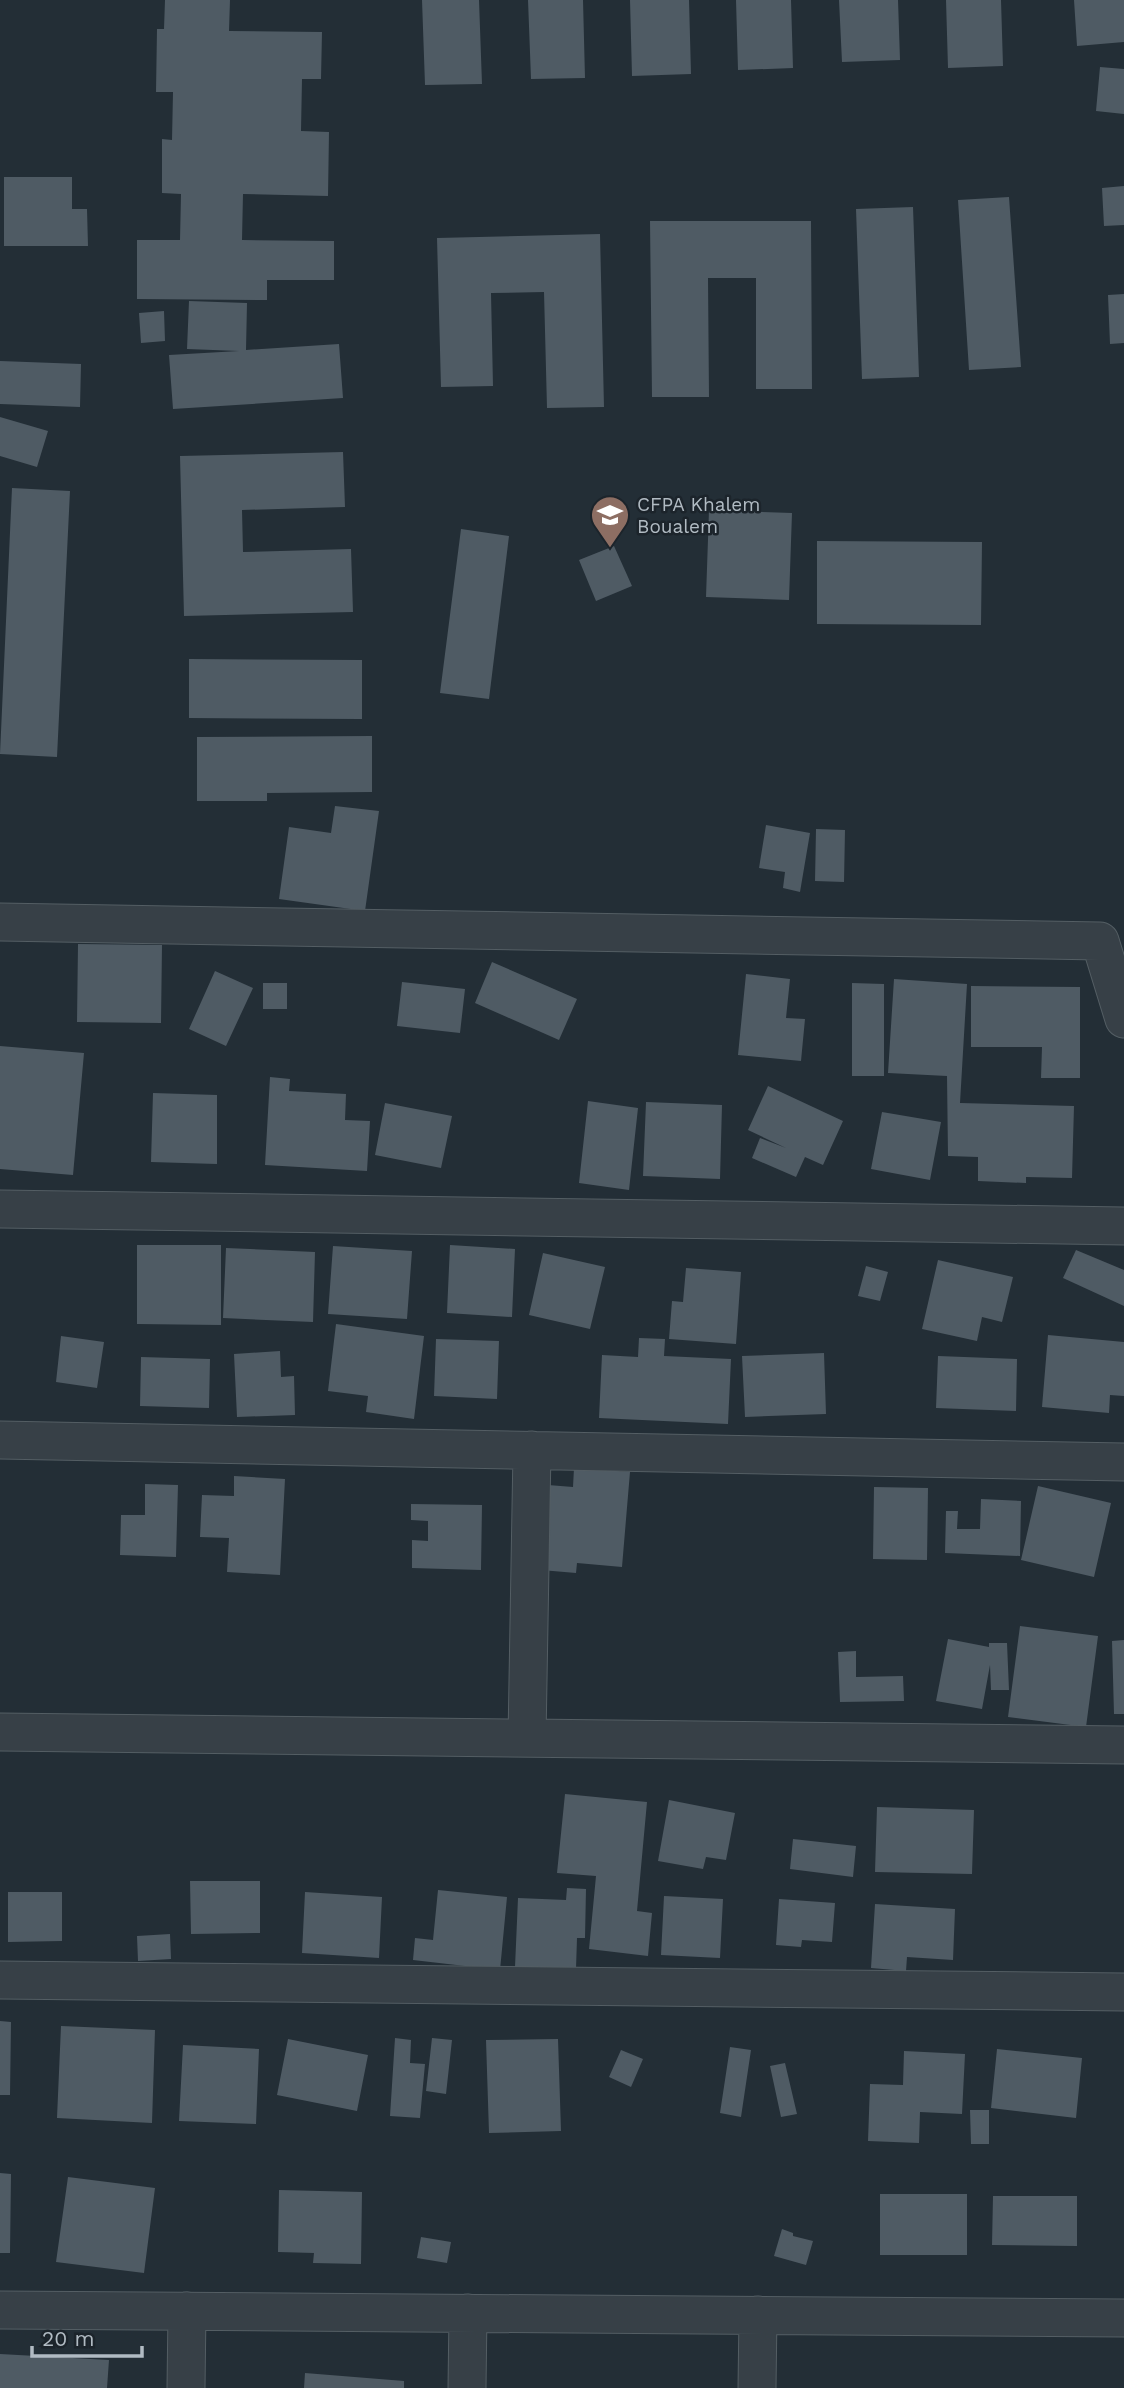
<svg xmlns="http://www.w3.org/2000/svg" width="1124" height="2388" font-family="'Work Sans',sans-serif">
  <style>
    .building { fill: #4f5b64 }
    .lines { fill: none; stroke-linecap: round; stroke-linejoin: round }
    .street-casing { stroke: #545e64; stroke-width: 39 }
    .street { stroke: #374047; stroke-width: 37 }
    .labels { text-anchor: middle; stroke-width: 5; stroke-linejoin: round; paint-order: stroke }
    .poi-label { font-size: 19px; fill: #b1bbc3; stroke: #1c242b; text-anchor: start }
  </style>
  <rect width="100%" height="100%" fill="#232e36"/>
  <path class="building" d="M165,0H230L229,31L322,32L321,79H302L301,131L329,132L328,196L243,194L242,240L334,241V280H267V300L137,299V240H180L181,194L162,193V139L172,140L173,92H156L157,29H164Z
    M422,0H479L482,84L425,85Z
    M528,0H583L585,78L531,79Z
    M630,0H689L691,74L632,76Z
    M736,0H791L793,68L738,70Z
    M839,0H898L900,60L842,62Z
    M946,0H1001L1003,66L948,68Z
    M1074,0H1124V42L1077,46Z
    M1100,67L1124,69V114L1096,111Z
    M4,177H72V209H87L88,246H4Z
    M1124,186V225L1104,226L1102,188Z
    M1009,197L1021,367L969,370L958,200Z
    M913,207L919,377L862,379L856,209Z
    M650,221H811L812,389H756V278H708L709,397H652Z
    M600,234L604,407L547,408L544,292L491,293L493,386L441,387L437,238Z
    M1124,294V343L1110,344L1108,295Z
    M189,301L247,303L246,350L339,344L343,398L173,409L169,355L239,351L187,349Z
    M164,311L165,341L141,343L139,313Z
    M0,361L81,364L80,407L0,404Z
    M0,417L48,431L37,467L0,456Z
    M343,452L345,507L242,510L243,552L351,549L353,612L184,616L180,456Z
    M12,488L70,491L57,757L0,754Z
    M709,510L792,513L789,600L706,597Z
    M461,529L509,536L489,699L440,693Z
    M817,541L982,542L981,625L817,624Z
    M614,546L632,586L596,601L579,560Z
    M189,659L362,660V719L189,718Z
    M372,736V792L267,793V801H197V737Z
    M335,806L379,811L365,911L279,899L289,827L331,833Z
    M766,825L810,833L800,892L783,888L785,872L759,868Z
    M816,829L845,830L844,882L815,881Z
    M78,944L162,945L161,1023L77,1022Z
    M492,962L577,999L559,1040L475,1003Z
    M215,971L253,988L226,1046L189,1029Z
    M746,974L790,979L786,1018L805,1019L801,1061L738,1055Z
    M894,979L967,984L960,1103L1074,1106L1072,1178L1026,1177V1183L978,1181V1157L948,1156L947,1076L888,1073Z
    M402,982L465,989L460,1033L397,1026Z
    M263,983H287V1009H263Z
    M852,983L884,984V1076H852Z
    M971,986L1080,987V1078H1041L1042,1047H971Z
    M0,1046L84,1053L73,1175L0,1169Z
    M270,1077L290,1079L289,1091L346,1094L345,1120L370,1121L367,1171L265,1165Z
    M768,1086L843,1121L823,1165L805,1157L796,1177L752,1158L760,1138L786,1148L748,1130Z
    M153,1093L217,1095V1164L151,1162Z
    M588,1101L638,1108L629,1190L579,1183Z
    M646,1102L722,1105L720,1179L643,1176Z
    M385,1103L452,1116L441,1168L375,1155Z
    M882,1112L941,1122L930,1180L871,1169Z
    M137,1245H221V1325L137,1324Z
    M450,1245L515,1249L512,1317L447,1313Z
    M333,1246L412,1251L407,1319L328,1314Z
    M226,1248L315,1252L313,1322L223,1318Z
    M1076,1250L1124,1270V1306L1063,1278Z
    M543,1253L605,1267L590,1329L529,1315Z
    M938,1260L1013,1277L1002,1322L982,1317L977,1341L922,1329Z
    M866,1266L888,1272L880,1301L858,1296Z
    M686,1268L741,1272L736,1344L669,1339L672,1301L683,1302Z
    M336,1324L424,1336L414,1419L366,1412L368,1396L328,1391Z
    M1048,1335L1124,1342V1396L1110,1395L1109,1413L1042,1407Z
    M61,1336L104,1342L97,1388L56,1382Z
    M639,1338L665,1339L664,1356L731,1359L728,1424L599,1418L602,1355L638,1357Z
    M436,1339L499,1341L497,1399L434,1396Z
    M280,1351L281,1377L294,1376L295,1415L237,1417L234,1354Z
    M824,1353L826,1414L745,1417L742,1356Z
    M938,1356L1017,1359L1016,1411L936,1408Z
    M141,1357L210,1359L209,1408L140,1406Z
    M574,1468L630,1472L622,1567L577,1563L576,1573L541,1570L548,1485L573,1487Z
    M234,1476L285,1479L280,1575L227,1572L229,1538L200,1537L202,1495L234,1496Z
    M145,1484L178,1485L176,1557L120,1555L121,1515H145Z
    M1038,1486L1111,1503L1094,1577L1021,1560Z
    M874,1487L928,1488L927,1560L873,1559Z
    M981,1499L1021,1501L1020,1556L945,1553L946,1511H958L957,1529H980Z
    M411,1504L482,1505L481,1570L412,1568V1540L428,1541V1521L411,1520Z
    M1020,1626L1098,1636L1086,1727L1008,1717Z
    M948,1639L989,1647V1643H1007L1009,1690H991L990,1665L982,1709L936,1701Z
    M1124,1640V1714H1114L1112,1641Z
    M856,1651V1677L903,1676L904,1701L840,1702L838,1652Z
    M565,1794L647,1802L637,1911L652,1913L648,1956L589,1949L596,1876L557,1873Z
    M669,1800L735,1813L726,1860L706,1857L703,1869L658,1861Z
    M877,1807L974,1810L972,1874L875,1872Z
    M793,1839L856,1846L853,1877L790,1869Z
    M190,1881H260V1933L191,1934Z
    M567,1888L586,1889L585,1938H577L576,1969L515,1967L518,1898L566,1900Z
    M438,1890L507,1897L500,1970L413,1960L415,1938L433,1940Z
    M8,1892H62V1941L8,1942Z
    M305,1892L382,1897L379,1958L302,1953Z
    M664,1896L723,1899L720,1958L661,1955Z
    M779,1899L835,1903L832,1942L802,1940L801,1947L776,1945Z
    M875,1904L955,1909L953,1960L907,1957L906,1971L871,1968Z
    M170,1934L171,1959L138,1961L137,1936Z
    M0,2021L11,2022L10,2095H0Z
    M61,2026L155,2030L152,2123L57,2118Z
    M395,2038L411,2040L410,2063L425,2064L420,2118L390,2116Z
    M432,2038L452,2040L446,2094L426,2091Z
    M288,2039L368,2055L357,2111L277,2095Z
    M558,2039L561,2131L489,2133L486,2040Z
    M183,2045L259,2049L256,2124L179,2121Z
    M730,2047L751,2050L741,2117L720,2113Z
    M997,2049L1082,2058L1076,2118L991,2108Z
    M621,2050L643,2059L631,2087L609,2077Z
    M904,2051L965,2054L962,2114L920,2112L919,2143L868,2141L870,2084L903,2085Z
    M785,2063L797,2114L781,2117L770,2066Z
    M970,2110H989V2144H971Z
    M0,2173L11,2174L10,2253H0Z
    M68,2177L155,2188L144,2273L56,2262Z
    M279,2190L362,2192L361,2264L313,2263L314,2253L278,2252Z
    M880,2194H967V2255H880Z
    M993,2196H1077V2246L992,2245Z
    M782,2229L793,2233V2236L813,2241L806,2265L774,2256Z
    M421,2237L451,2242L447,2263L417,2258Z
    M0,2354L109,2360L107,2388H0Z
    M305,2373L404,2381V2388H304Z"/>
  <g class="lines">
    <defs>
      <path id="street" d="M0,922L1100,941L1124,1019
        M0,1209L1124,1226
        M0,1440L1124,1462
        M0,1732L1124,1745
        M527,1738L532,1450
        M0,1980L1124,1992
        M0,2310L1124,2318
        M186,2388L187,2311
        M467,2388L468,2313
        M757,2388L758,2315"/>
    </defs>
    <use href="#street" class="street-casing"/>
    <use href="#street" class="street"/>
  </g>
  <defs>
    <symbol id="university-pin" viewBox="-11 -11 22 30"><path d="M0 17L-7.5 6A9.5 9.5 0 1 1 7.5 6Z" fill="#8d6e63" stroke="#1c242b"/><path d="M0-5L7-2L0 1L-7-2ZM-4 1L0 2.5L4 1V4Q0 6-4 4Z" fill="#fff"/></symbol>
  </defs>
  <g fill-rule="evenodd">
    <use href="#university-pin" x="588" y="493" width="44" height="60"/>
  </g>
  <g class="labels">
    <g class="poi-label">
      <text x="637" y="511">CFPA Khalem<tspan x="637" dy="22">Boualem</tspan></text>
    </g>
  </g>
  <path d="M32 2346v10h110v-10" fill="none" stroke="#b1bbc3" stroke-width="3.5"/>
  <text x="42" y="2346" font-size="21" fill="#b1bbc3" stroke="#1c242b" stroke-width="5" paint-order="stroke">20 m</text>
</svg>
